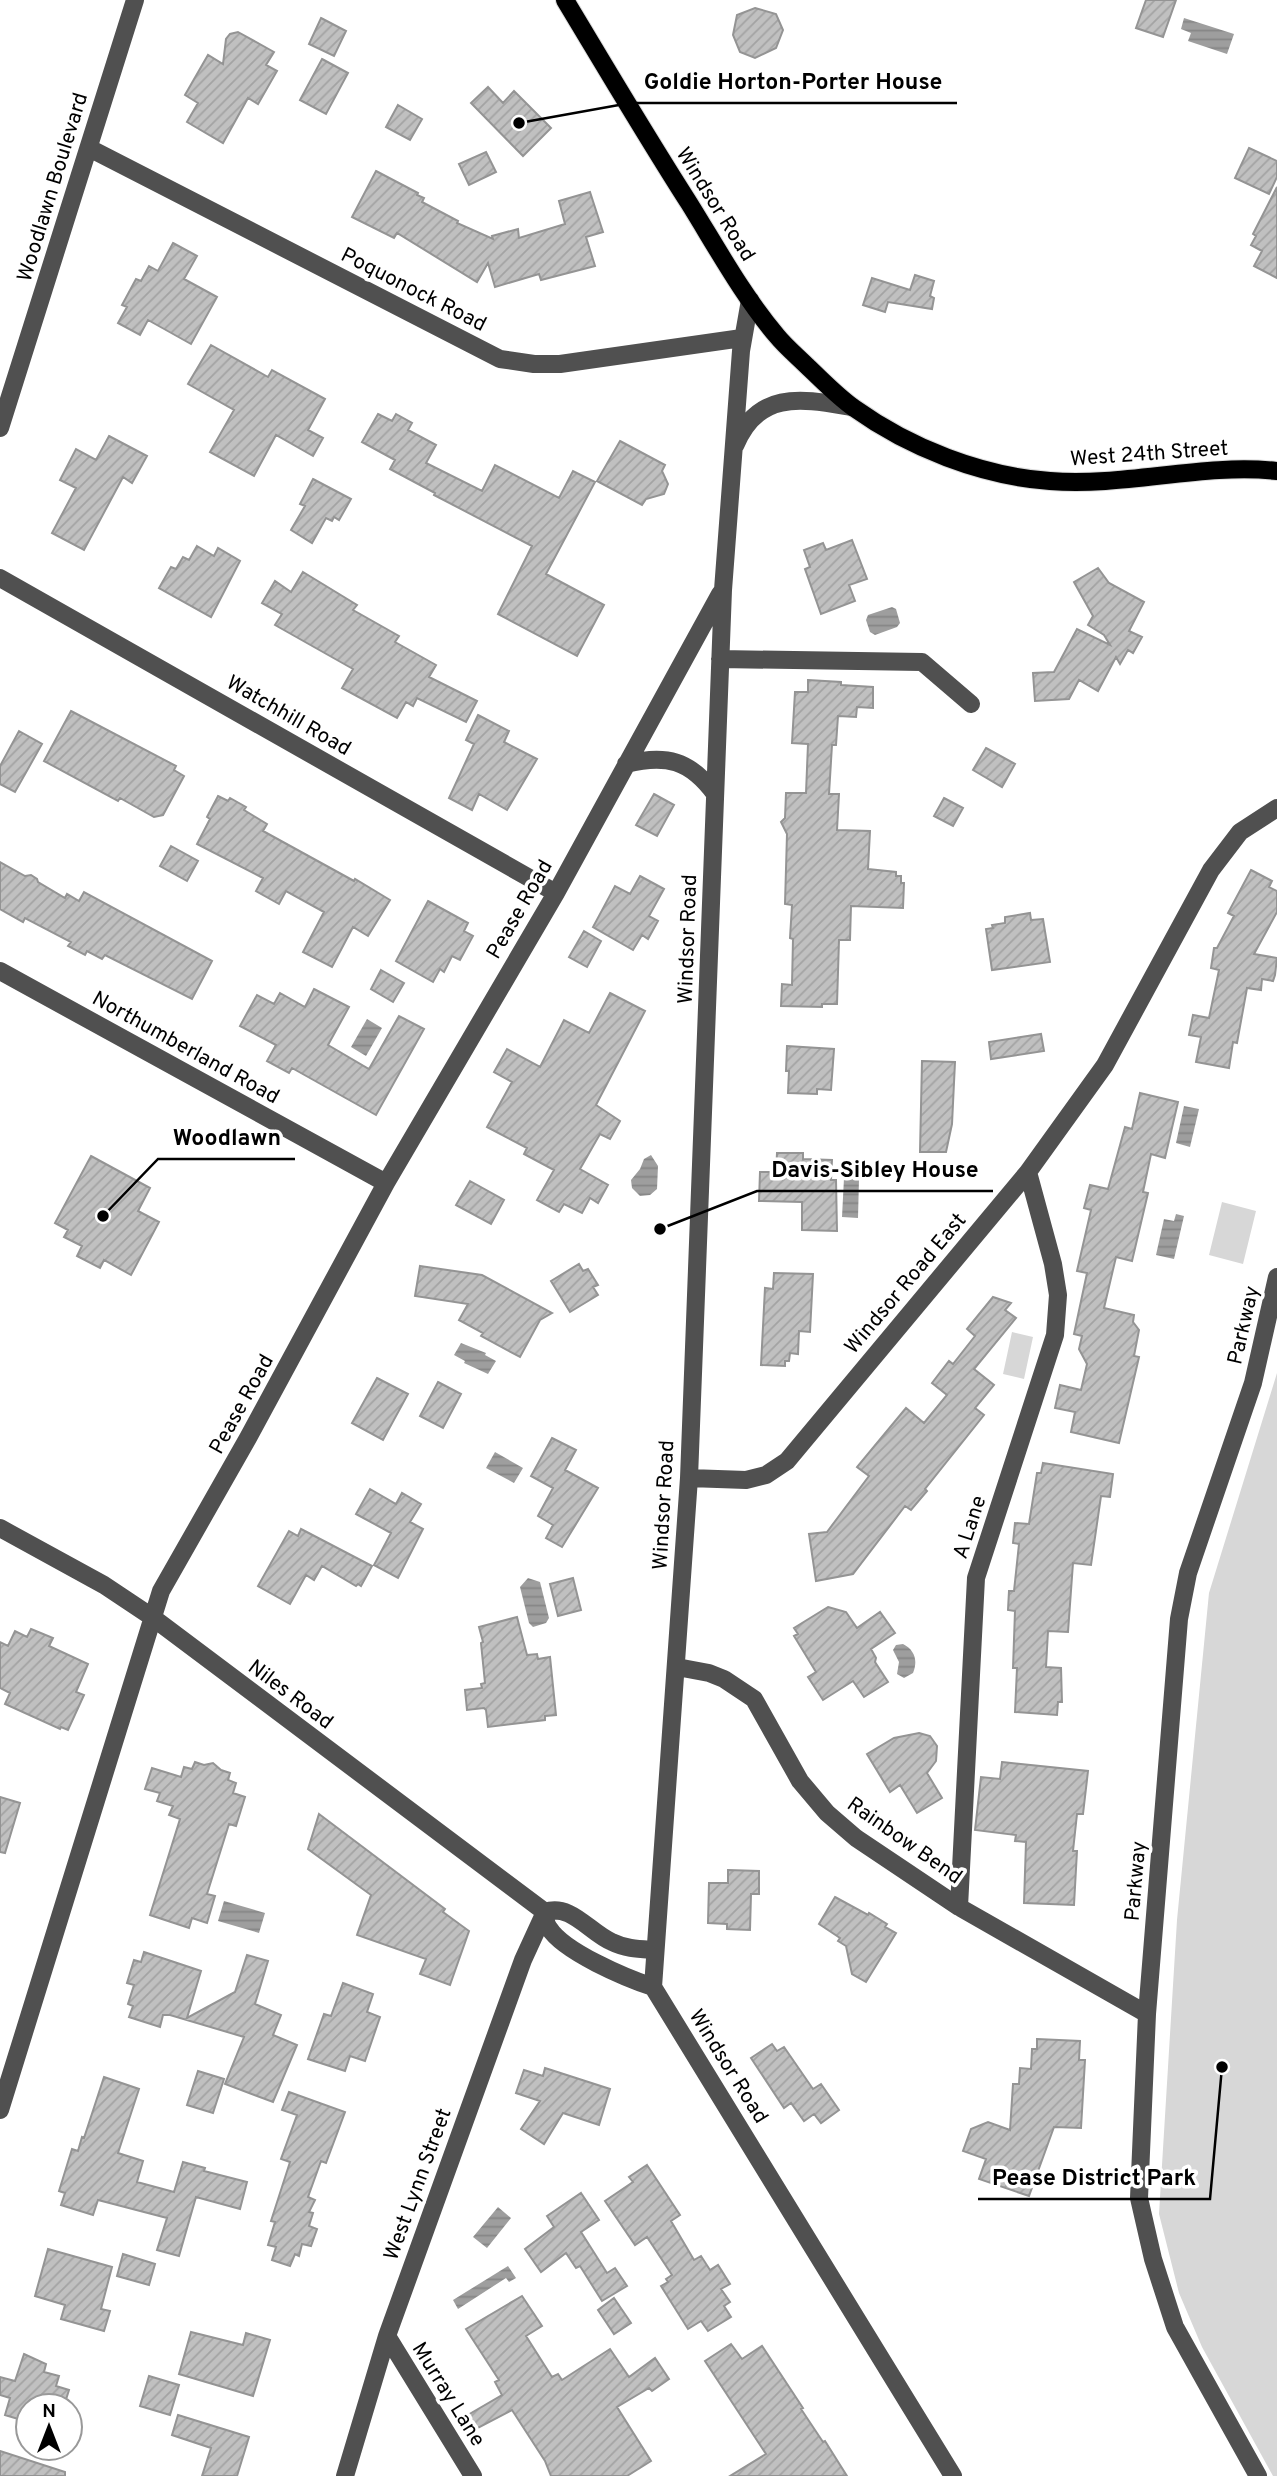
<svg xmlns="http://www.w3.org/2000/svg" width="1277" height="2476" font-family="Overpass,sans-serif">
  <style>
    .park { fill: #d7d7d7 }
    .water { fill: url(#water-rules) }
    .building { fill: url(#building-hatch); stroke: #949494; stroke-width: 2 }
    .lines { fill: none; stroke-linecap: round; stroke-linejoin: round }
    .major-casing { stroke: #dbdbdb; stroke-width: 20 }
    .minor { stroke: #505050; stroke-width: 18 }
    .major { stroke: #000; stroke-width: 18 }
    .labels { text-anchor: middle; stroke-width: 7; stroke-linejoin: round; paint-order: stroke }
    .street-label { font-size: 21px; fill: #000; stroke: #fff }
    .leader { fill: none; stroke: #000; stroke-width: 2.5 }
    .callout-dot { fill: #000; stroke: #fff; stroke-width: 2.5 }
    .callout-label { font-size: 23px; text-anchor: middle; font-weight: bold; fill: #000; stroke: #fff; stroke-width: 7; stroke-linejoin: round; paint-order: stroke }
  </style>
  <defs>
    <pattern id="water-rules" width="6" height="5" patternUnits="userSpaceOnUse" patternTransform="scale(1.75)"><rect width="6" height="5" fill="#9e9e9e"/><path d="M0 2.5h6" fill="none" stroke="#868686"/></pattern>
    <pattern id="building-hatch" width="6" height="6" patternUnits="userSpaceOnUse" patternTransform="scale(1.75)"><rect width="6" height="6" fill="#c0c0c0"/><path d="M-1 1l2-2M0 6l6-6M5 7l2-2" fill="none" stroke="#a3a3a3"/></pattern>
  </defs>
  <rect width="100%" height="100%" fill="#fff"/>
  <path class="park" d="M1222,1202L1256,1211L1243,1264L1209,1255Z
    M1012,1332L1033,1337L1024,1379L1003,1374Z
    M1277,1373V2476H1273L1202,2347L1179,2293L1159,2214L1177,1920L1209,1593Z"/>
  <path class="water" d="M1184,18L1234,34L1227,54L1188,41L1191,33L1181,29Z
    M892,607L896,609L900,623L897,627L875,635L870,632L866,620L868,615Z
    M367,1019L382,1028L366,1056L351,1047Z
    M1184,1106L1199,1109L1190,1147L1176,1143Z
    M651,1155L658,1166L657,1189L650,1195L640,1196L632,1188L631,1180L640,1169L644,1159Z
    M844,1178L859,1179L858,1218L842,1217Z
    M1176,1214L1184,1216L1174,1259L1156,1255L1164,1219L1174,1221Z
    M461,1343L486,1353L485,1355L496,1361L488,1374L464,1363L465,1361L454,1355Z
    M495,1452L523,1468L514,1483L486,1468Z
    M528,1578L540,1582L549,1618L546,1623L533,1627L529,1623L520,1587Z
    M903,1644C915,1650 918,1661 913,1673L904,1678L897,1674L899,1662L893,1650L896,1645Z
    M224,1901L265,1913L259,1933L218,1921Z
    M498,2207L511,2218L487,2248L473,2237Z
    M508,2266L516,2278L509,2282L506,2278L458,2309L453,2300Z"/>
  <path class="building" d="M1146,0H1176L1163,37L1136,28Z
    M755,8L776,14L783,30L776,48L755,58L740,52L733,35L737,15Z
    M321,18L346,31L334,56L309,44Z
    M238,32L274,52L266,65L277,71L258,104L248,98L223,143L187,122L198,103L185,95L208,55L223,64L226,39L230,34Z
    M322,59L348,73L326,114L300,100Z
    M488,87L503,103L514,91L551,128L523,156L471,103Z
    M398,105L422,119L410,140L386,127Z
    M1249,148L1277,161V177L1269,194L1235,178Z
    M486,152L496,172L469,185L459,164Z
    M376,171L418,193L417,195L424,198L422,202L458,221L457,223L493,239L492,236L518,229L519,238L565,224L559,201L590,192L603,232L586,237L595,266L541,280L539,274L495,287L488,263L477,282L397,233L394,238L352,217Z
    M1277,187V278L1254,266L1262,251L1251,245L1256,236L1253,234Z
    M173,243L197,256L184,279L217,297L191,344L148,320L140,335L118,323L127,307L122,305L136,279L141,281L149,266L158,271Z
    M915,275L934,281L930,296L934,298L932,309L888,302L885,312L863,305L872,278L910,290Z
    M211,345L268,377L272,370L325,399L308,430L323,438L313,456L276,435L254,476L210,452L234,410L188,384Z
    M378,414L392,421L396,414L412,423L408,430L436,445L426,463L482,491L495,465L559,498L573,471L595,482L546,574L604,605L577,656L498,614L532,546L434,495L435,493L390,469L395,460L362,442Z
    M109,436L147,456L132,483L123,477L84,550L52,533L76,488L60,480L76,449L96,460Z
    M620,441L665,465L662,471L668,484L664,494L646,499L642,505L597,481Z
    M313,479L351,499L339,520L334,517L332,521L326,518L312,543L291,530L305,506L300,504Z
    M852,540L867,579L849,585L855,601L821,614L805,569L810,567L804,550L823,543L826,550Z
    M197,546L214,556L218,548L240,561L211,617L159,588L171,567L176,569L183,557L189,560Z
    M1098,568L1109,583L1144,602L1129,631L1142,637L1133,653L1128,650L1120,664L1116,657L1098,691L1079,680L1069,699L1035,701L1033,673L1054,672L1077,629L1110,645L1104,635L1088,625L1093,616L1074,582Z
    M303,572L357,605L353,610L399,636L395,642L436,665L429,677L477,701L466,722L417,698L413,706L406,702L397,718L342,688L353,669L275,625L282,614L262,603L275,581L291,592Z
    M808,680L841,682V685L873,687V708L857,707L856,717L838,716L836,745H832L829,794H839L837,830L870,831L868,869L896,872V876H901V883H904L903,908L851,906L850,940H839L837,1004H822V1007L781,1006L782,984L792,985L793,939L790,938L792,905L785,904L787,834L781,822L785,818L786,793H806L808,744L792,743L795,692H808Z
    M71,711L176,766L174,770L184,776L163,815L154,817L120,798L118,801L44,761Z
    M478,715L509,731L504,742L537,759L507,810L479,794L472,810L449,798L474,744L466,740Z
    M19,731L42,744L15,792L0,784V766Z
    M986,748L1015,764L1002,787L973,770Z
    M654,794L674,805L657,836L636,825Z
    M218,796L228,801L230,798L246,807L244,810L267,824L263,831L354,881L355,879L390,900L368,936L353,927L332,967L303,952L324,912L286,891L279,904L256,891L263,878L197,844L210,819L207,817Z
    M944,798L963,808L953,826L934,816Z
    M171,846L198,861L187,881L160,866Z
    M0,862L25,876L31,875L37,879L38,882L65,898L67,894L79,901L84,892L212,961L192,999L105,955L102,959L87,951L85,955L68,946L71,942L25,918L23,922L0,909Z
    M1251,870L1272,881L1269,887L1277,891V912L1254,954L1277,958L1275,975L1273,981L1262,979L1261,990L1247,988L1237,1043L1233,1042L1229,1068L1196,1062L1201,1037L1189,1035L1193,1015L1209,1018L1219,970L1211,968L1214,948H1217L1234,916L1228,913Z
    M640,876L664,889L649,916L658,921L648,939L642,935L633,950L593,927L615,886L630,894Z
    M428,901L468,923L464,931L473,936L460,960L452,956L444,972L440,969L433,982L396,961Z
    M1030,913L1031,920L1043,919L1050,962L992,970L986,929L993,928L992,925L1005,923V917Z
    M584,931L601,941L587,967L569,957Z
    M381,970L404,983L393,1002L371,989Z
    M314,989L349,1007L328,1045L369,1069L399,1016L424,1029L376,1115L292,1068L289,1073L267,1061L276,1045L240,1026L257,995L274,1004L280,993L305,1007Z
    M610,993L645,1011L596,1105L620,1121L610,1139L600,1134L580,1169L608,1185L598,1203L590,1198L582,1213L564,1204L559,1212L537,1200L554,1170L524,1154L527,1148L487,1127L512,1082L494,1072L507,1049L540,1067L564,1020L589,1033Z
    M1041,1034L1044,1051L991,1059L989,1042Z
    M787,1046L834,1049L831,1090L817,1089V1094L788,1093L789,1071H786Z
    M922,1061L955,1062L952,1124L946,1152H920Z
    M1140,1093L1178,1102L1165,1158L1151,1154L1143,1192L1148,1193L1132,1261L1116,1257L1104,1308L1134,1315L1133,1322L1139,1330L1134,1356L1139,1357L1119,1443L1071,1432L1075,1412L1055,1408L1060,1385L1081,1390L1087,1364L1079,1349L1082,1336L1074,1334L1087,1273L1077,1271L1091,1210L1084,1208L1090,1185L1108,1189L1125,1127L1132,1129Z
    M777,1153H803V1159L832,1160L831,1180H836L837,1231L802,1230V1202L759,1201L760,1172H776Z
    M91,1156L150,1188L138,1211L159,1222L131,1275L104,1260L100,1268L77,1256L82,1246L64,1237L68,1230L55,1223Z
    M470,1181L504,1200L491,1224L456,1205Z
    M579,1264L583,1271L588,1269L598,1285L593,1287L598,1295L570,1312L551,1281Z
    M420,1266L482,1275L552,1313L540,1320L520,1357L481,1336L483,1333L459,1320L468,1304L415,1296Z
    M774,1273L813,1274L810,1332L799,1331L798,1354L790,1353L789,1361H785V1366L761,1365L765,1288L773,1289Z
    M993,1297L1011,1303L1005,1310L1016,1318L974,1369L994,1385L975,1408L984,1415L925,1489L927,1491L911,1510L905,1506L853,1574L816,1581L809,1534L827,1532L869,1476L857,1467L906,1408L924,1423L947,1395L932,1383L949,1361L953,1364L975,1336L967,1329Z
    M377,1378L408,1394L383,1440L352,1423Z
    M438,1382L461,1394L443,1428L420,1416Z
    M552,1438L576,1450L565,1470L598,1488L562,1547L546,1538L553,1525L538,1516L553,1488L531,1476Z
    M1043,1463L1113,1474L1110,1497L1101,1496L1091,1565L1073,1563L1068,1632L1048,1631L1046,1667L1061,1668L1062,1702H1058L1057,1715L1015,1712L1017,1668H1013L1015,1611L1008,1610L1009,1591H1014L1019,1544L1013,1543L1015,1523L1029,1524L1037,1473H1041Z
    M370,1489L396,1504L402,1493L421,1504L410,1522L423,1529L398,1578L374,1565L391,1533L356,1514Z
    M301,1529L372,1566L361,1586L358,1584L356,1586L322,1566L314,1580L306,1575L290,1604L258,1586L289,1531L298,1536Z
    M573,1578L581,1610L558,1616L550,1584Z
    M828,1607L846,1612L857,1628L880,1612L895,1633L871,1649L876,1658L875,1662L888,1682L864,1697L853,1681L823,1700L808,1677L816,1672L794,1636L798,1634L794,1628Z
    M517,1617L527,1655L537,1654L538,1659L550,1657L556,1715L545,1716V1720L488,1727L486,1710L484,1708L467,1710L465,1690L482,1688L481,1684L485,1683L481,1643L483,1642L479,1627Z
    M31,1629L53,1638L49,1646L88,1664L76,1692L84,1695L68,1730L61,1727L60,1729L5,1704L10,1693L0,1688V1642L8,1646L15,1631L27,1637Z
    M919,1733L930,1736L937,1746L936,1761L927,1773L942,1798L917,1813L900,1785L890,1792L867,1754L894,1738Z
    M195,1762L204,1765L213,1763L221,1770L230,1773L228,1780L236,1783L233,1793L245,1797L236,1826L229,1824L207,1894L215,1896L207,1923L192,1918L189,1928L150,1915L180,1819L169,1815L173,1806L157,1801L160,1793L145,1789L152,1768L181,1777L184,1767L192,1769Z
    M1002,1762L1088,1771L1083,1814H1077L1073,1851H1077L1074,1905L1024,1903L1026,1842L1015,1841L1016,1835L975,1830L981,1777L1000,1779Z
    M0,1797L20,1803L5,1853L0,1852Z
    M319,1814L445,1909L443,1912L469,1931L450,1985L420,1974L426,1959L357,1935L371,1895L308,1849Z
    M728,1870L759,1871V1894H751L750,1930L727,1929V1924L708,1923L709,1883H728Z
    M835,1897L868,1915L869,1913L887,1924L885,1927L896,1933L866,1982L852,1974L846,1946L838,1941L840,1938L819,1924Z
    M144,1952L201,1971L187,2018L235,1992L247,1955L268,1961L255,2004L281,2015L273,2035L297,2045L273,2102L225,2084L244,2037L170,2015H163L160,2027L129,2017L133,2006L128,2004L134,1985L127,1983L134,1960L141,1962Z
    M343,1983L373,1994L367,2012L380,2017L365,2061L350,2056L345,2071L308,2059L324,2014L331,2016Z
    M1037,2039L1080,2041L1079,2060H1085L1081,2128L1054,2127L1029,2196L979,2179L986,2159L963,2151L971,2129L988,2122L1010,2130L1013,2084H1019L1020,2068L1031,2069L1032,2049H1037Z
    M772,2044L777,2051L784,2047L813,2089L821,2084L839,2110L821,2123L814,2114L804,2121L791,2103L784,2108L751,2058Z
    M545,2068L610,2089L599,2125L563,2113L544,2144L521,2129L540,2101L516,2093L524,2070L543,2076Z
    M198,2071L224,2079L213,2113L187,2105Z
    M104,2077L139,2089L118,2153L143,2161L137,2182L174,2192L183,2162L205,2168L204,2171L247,2182L240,2209L196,2197L179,2256L157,2250L167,2218L98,2200L93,2215L61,2205L65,2193L59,2191L72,2149L78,2151L82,2137L84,2138Z
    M289,2092L345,2112L326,2163L321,2161L308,2197L315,2200L309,2212L313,2213L309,2226L317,2229L311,2246L302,2244L299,2256L295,2254L290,2266L272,2260L276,2247L268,2245L275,2222L271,2221L290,2162L281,2159L297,2115L282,2110Z
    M647,2165L680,2215L671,2221L694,2260L701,2256L710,2270L718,2265L730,2284L721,2289L730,2302L724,2306L731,2317L708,2331L701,2321L688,2329L661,2286L668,2282L666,2279L672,2275L647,2237L635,2245L605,2201L633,2182L629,2177Z
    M581,2193L599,2220L581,2232L607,2273L615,2268L627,2286L602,2301L580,2266L576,2268L566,2253L541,2272L525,2249L554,2227L547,2216Z
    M48,2249L112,2267L101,2309L110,2311L104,2331L61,2319L65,2305L35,2296Z
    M123,2254L155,2264L149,2285L117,2276Z
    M522,2296L542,2326L526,2336L552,2377L558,2374L562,2380L610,2349L629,2377L655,2358L669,2379L652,2391L649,2388L617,2407L651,2461L627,2476H551L545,2461L512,2410L474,2430L466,2416L502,2395L495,2382L499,2380L466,2329Z
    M614,2298L631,2323L614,2334L598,2310Z
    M191,2332L243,2345L246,2333L270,2340L253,2396L179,2374Z
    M731,2344L742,2359L762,2346L803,2408L801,2409L823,2442L825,2441L847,2476H730L766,2454L705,2361Z
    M24,2354L46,2364L44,2372L59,2376L56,2386L69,2390L64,2406H28V2422L5,2415L10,2398L0,2395V2377L15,2381Z
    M149,2376L179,2385L170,2415L140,2406Z
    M178,2415L249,2437L237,2476H202L211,2448L172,2435Z
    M0,2451L65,2472V2476H0Z"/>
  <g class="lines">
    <defs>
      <path id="major" d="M565,0C606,68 646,136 689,203C717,248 743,296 777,336C786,347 797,356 807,366C822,380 837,396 854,408C910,448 981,476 1050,481C1126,487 1202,463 1277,471"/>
    </defs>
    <use href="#major" class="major-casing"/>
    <path class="minor" d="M89,148L500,359L534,364H560L742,338
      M750,300L741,351L723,590L689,1478L653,1987L953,2476
      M0,428L135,0
      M735,446C758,389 803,399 852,407
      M0,578L556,893
      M720,659L922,662L971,704
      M626,764C666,754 690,760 715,794
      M0,971L386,1183
      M689,1478L746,1480L766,1475L787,1461L1028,1172L1105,1065L1211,870L1240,832L1277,808
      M0,1528L104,1585L152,1617L545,1912C545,1917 545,1923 549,1928C564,1952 626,1978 653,1987
      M677,1667L709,1673L724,1679L754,1699L800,1781L827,1813L856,1838L959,1907L1147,2014
      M959,1907L976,1578L1055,1335L1058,1295L1053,1264L1028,1172
      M545,1912C571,1903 590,1933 612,1942C626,1949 640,1949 655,1950
      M0,2110L161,1591L248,1438L386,1183L556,893L720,594
      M387,2336L473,2476
      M345,2476L387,2336L523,1960L545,1912
      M1258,2476L1175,2327L1153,2259L1139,2198L1147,2014L1179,1619L1188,1573L1253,1383L1277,1277"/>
    <use href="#major" class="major"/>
  </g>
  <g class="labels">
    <g class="street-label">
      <text transform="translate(52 187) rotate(-73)" y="7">Woodlawn Boulevard</text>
      <text transform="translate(716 204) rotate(58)" y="7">Windsor Road</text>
      <text transform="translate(414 289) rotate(27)" y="7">Poquonock Road</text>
      <text transform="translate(1149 453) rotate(-4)" y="7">West 24th Street</text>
      <text transform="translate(289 715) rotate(30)" y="7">Watchhill Road</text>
      <text transform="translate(519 909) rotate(-60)" y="7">Pease Road</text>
      <text transform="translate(687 939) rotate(-88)" y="7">Windsor Road</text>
      <text transform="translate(186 1047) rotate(29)" y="7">Northumberland Road</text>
      <text transform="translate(905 1283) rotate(-50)" y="7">Windsor Road East</text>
      <text transform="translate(1243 1325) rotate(-77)" y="7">Parkway</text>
      <text transform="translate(241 1404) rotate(-61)" y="7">Pease Road</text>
      <text transform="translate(663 1505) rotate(-87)" y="7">Windsor Road</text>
      <text transform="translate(969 1527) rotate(-72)" y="7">A Lane</text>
      <text transform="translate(291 1694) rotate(37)" y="7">Niles Road</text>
      <text transform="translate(905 1840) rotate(35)" y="7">Rainbow Bend</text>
      <text transform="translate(1135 1881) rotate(-85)" y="7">Parkway</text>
      <text transform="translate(729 2066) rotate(58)" y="7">Windsor Road</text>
      <text transform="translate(417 2184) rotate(-70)" y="7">West Lynn Street</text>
      <text transform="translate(449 2394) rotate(58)" y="7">Murray Lane</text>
    </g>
  </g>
  <path class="leader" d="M519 123L630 103H957M103 1216L158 1159H295M660 1229L757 1191H993M1222 2067L1210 2199H978"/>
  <g class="callout-dot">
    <circle cx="519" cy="123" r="7"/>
    <circle cx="103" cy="1216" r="7"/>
    <circle cx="660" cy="1229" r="7"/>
    <circle cx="1222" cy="2067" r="7"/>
  </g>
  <g class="callout-label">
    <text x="793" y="89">Goldie Horton-Porter House</text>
    <text x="227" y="1145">Woodlawn</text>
    <text x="875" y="1177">Davis-Sibley House</text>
    <text x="1094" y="2185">Pease District Park</text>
  </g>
  <g transform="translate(49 2427)"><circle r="33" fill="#ffffff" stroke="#999999" stroke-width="2"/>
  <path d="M0-5L12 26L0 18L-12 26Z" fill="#000000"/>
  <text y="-10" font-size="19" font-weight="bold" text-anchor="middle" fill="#000000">N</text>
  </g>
</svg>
